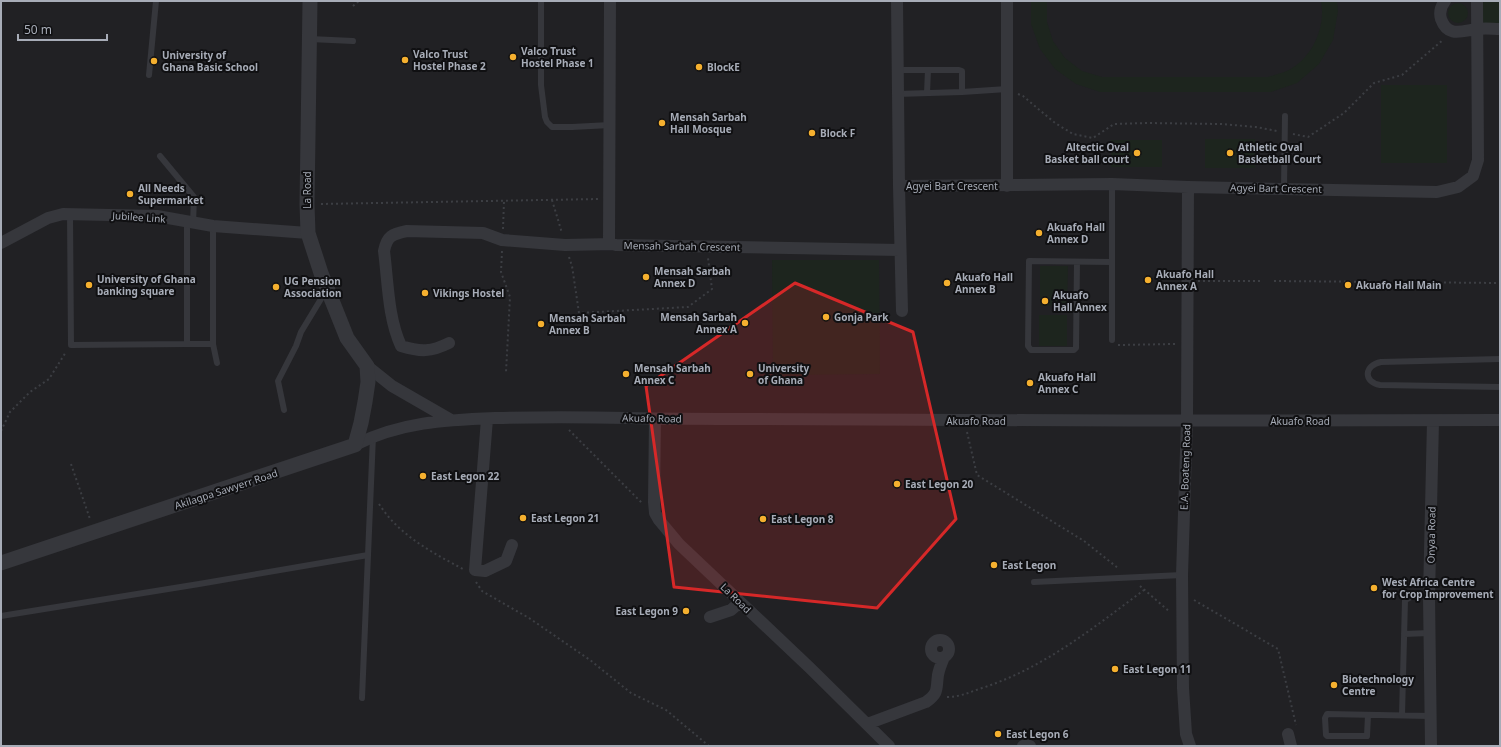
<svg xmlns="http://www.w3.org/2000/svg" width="1501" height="747" font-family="'Noto Sans',sans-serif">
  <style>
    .built { fill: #212124 }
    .green { fill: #1d251e }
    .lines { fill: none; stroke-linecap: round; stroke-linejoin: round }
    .path { stroke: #3c3e43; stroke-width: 2; stroke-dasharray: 2 3; stroke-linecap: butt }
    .service { stroke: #36373c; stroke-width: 6 }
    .minor { stroke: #36373c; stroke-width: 12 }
    .tertiary { stroke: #36373c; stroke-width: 15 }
    .marked { fill: #d62828; fill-opacity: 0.2; stroke: #d62828; stroke-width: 3; stroke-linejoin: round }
    .poi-dot { fill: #f5b02f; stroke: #101012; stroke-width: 1.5 }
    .labels { text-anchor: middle; stroke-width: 4; stroke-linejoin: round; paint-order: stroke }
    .poi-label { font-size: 10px; font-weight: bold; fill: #a7acb7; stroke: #101012; text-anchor: start }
    .street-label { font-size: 10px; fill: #a7acb7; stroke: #101012 }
  </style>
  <rect width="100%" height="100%" fill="#151517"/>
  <path class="built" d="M1,1H1500V746H1Z"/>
  <path class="green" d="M1031,1H1047V22L1053,41L1065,58L1082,71L1102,77H1268C1275,75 1282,73 1289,70C1313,57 1326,27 1321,1H1337L1338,11L1333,40L1319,64L1297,83L1271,92H1100L1076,84L1055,69L1040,49L1031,24Z
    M1484,2H1500V23H1484L1481,21V4Z
    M1448 13a10 10 0 1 1 20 0a10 10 0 1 1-20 0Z
    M1381,85H1447V163H1381Z
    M1205,139H1255V168H1205Z
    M1111,140H1162V167H1111Z
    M772,260H879L880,374L773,375Z
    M1040,266H1068L1067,306H1040Z
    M1039,315H1067V346H1039Z"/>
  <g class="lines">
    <path class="path" d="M353,6L359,1
      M1018,94L1023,96L1055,123L1073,134L1093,138L1114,124L1147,123L1221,124L1256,127L1277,131
      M1293,134L1308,137L1344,113L1374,83L1402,75L1443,40
      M552,200L562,233
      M321,204L598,199
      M503,229L504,201
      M502,251L501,272L510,297L506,372
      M569,257L572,266L579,313L688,307L712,289L708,258
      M1198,281H1261
      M1274,281L1500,283
      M1118,345L1175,344
      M569,430L642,503
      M1,431L10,412L30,392L49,379L66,352
      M967,432L977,475L1084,541L1118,568
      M71,464L90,519
      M379,504C399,535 431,552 463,569
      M476,582L482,591L529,618L590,660L631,693L666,710L709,746
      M1140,586L1170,612
      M1194,600L1278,649L1296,725
      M947,697C960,697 970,692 982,688C1044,668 1093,628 1144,590"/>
    <path class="service" d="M541,1V85L545,117L547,122L552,127H572L610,125
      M310,39L353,41
      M897,70H959L962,71V92L1007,89
      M149,75L156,1
      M927,93L928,70
      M897,94L962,92
      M160,156L194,197L193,224
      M1284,188L1285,116
      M70,214L71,345L187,344V223
      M1077,262L1076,348L1074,350H1031L1028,346L1029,261L1112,262
      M1112,340V184
      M187,344H213V226
      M213,344L217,363
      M1500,359L1381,362C1364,365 1363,382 1380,385L1500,387
      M284,410L278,381L296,346L301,332L327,289
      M1034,582L1182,575
      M1,616L199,584L368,555
      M1404,634L1429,633
      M362,698L373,436
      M1368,715L1367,736H1327L1326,735L1325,718L1327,714L1430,716
      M1402,715L1405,600L1411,597L1429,596"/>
    <path class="minor" d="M610,1L609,241L612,244
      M897,1L899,186L902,311
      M1007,1V186
      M1445,1C1441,6 1439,12 1441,19C1448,39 1464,30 1478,29C1485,28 1493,29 1500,29
      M899,186L1112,184L1188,187L1437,192L1458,187L1473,176L1478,160L1477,1
      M1188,187L1187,420L1182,575L1183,688L1186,734L1190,746
      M1,243L48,218L63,214L157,216L213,226L308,233
      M449,343C431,352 421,352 401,346C388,318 388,282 384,251C387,236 392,234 407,231L483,233L502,240L565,245L612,244L616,245L900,250
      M367,366L392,386L451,420
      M487,419L475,570L485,571L506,561L512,545
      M655,419L654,502L655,513L659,520L679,544L810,668L889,746
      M355,445C400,422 445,420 495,418C539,417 583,417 628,418C672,419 716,419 761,419C1007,420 1254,422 1500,420
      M710,617L731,610L740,602
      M931 649a9 9 0 1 1 18 0a9 9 0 1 1-18 0Z
      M867,724L926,702C939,693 936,689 938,675C939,669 942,662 944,657
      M1288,734L1291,746
      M1023,746L1026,745L1030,746
      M1431,746L1429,596L1433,421"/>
    <path class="tertiary" d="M1,563L355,445L361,423L365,402L368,382L367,366L347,338L321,273L308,233L307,204L310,1"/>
  </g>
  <path class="marked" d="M795,283L913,332L956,519L877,608L674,587L646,386Z"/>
  <g class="poi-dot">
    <circle cx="513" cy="57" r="4"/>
    <circle cx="405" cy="60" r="4"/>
    <circle cx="154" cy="61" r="4"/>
    <circle cx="699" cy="67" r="4"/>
    <circle cx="662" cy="123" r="4"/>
    <circle cx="812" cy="133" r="4"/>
    <circle cx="1137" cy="153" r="4"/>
    <circle cx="1230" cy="153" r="4"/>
    <circle cx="130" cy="194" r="4"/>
    <circle cx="1039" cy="233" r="4"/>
    <circle cx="646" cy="277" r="4"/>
    <circle cx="1148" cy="280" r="4"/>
    <circle cx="947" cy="283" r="4"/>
    <circle cx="89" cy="285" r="4"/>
    <circle cx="1348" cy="285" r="4"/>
    <circle cx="276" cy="287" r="4"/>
    <circle cx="425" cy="293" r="4"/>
    <circle cx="1045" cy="301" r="4"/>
    <circle cx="826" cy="317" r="4"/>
    <circle cx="745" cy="323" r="4"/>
    <circle cx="541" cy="324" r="4"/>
    <circle cx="626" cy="374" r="4"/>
    <circle cx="750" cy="374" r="4"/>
    <circle cx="1030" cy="383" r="4"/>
    <circle cx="423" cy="476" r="4"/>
    <circle cx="897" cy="484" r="4"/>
    <circle cx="523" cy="518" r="4"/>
    <circle cx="763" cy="519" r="4"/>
    <circle cx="994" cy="565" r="4"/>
    <circle cx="1374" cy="588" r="4"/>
    <circle cx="686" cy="611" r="4"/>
    <circle cx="1115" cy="669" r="4"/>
    <circle cx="1334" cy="685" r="4"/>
    <circle cx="998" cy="734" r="4"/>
  </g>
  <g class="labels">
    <g class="poi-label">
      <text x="521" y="55">Valco Trust<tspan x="521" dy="12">Hostel Phase 1</tspan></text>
      <text x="413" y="58">Valco Trust<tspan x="413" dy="12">Hostel Phase 2</tspan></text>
      <text x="162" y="59">University of<tspan x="162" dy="12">Ghana Basic School</tspan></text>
      <text x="707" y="71">BlockE</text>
      <text x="670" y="121">Mensah Sarbah<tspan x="670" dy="12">Hall Mosque</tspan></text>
      <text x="820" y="137">Block F</text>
      <text x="1129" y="151" text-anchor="end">Altectic Oval<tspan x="1129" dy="12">Basket ball court</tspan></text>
      <text x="1238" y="151">Athletic Oval<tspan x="1238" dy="12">Basketball Court</tspan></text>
      <text x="138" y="192">All Needs<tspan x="138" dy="12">Supermarket</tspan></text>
      <text x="1047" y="231">Akuafo Hall<tspan x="1047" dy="12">Annex D</tspan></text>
      <text x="654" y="275">Mensah Sarbah<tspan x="654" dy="12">Annex D</tspan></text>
      <text x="1156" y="278">Akuafo Hall<tspan x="1156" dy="12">Annex A</tspan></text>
      <text x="955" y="281">Akuafo Hall<tspan x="955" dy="12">Annex B</tspan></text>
      <text x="97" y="283">University of Ghana<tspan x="97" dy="12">banking square</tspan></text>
      <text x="284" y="285">UG Pension<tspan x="284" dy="12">Association</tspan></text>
      <text x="1356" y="289">Akuafo Hall Main</text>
      <text x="433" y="297">Vikings Hostel</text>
      <text x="1053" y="299">Akuafo<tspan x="1053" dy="12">Hall Annex</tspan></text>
      <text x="737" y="321" text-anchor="end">Mensah Sarbah<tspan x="737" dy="12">Annex A</tspan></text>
      <text x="834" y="321">Gonja Park</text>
      <text x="549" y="322">Mensah Sarbah<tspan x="549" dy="12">Annex B</tspan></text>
      <text x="634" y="372">Mensah Sarbah<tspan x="634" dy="12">Annex C</tspan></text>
      <text x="758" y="372">University<tspan x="758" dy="12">of Ghana</tspan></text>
      <text x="1038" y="381">Akuafo Hall<tspan x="1038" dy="12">Annex C</tspan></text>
      <text x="431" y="480">East Legon 22</text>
      <text x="905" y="488">East Legon 20</text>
      <text x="531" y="522">East Legon 21</text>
      <text x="771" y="523">East Legon 8</text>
      <text x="1002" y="569">East Legon</text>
      <text x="1382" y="586">West Africa Centre<tspan x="1382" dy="12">for Crop Improvement</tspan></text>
      <text x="678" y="615" text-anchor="end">East Legon 9</text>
      <text x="1123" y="673">East Legon 11</text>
      <text x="1342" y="683">Biotechnology<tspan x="1342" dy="12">Centre</tspan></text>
      <text x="1006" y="738">East Legon 6</text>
    </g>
    <g class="street-label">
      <text x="952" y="190">Agyei Bart Crescent</text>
      <text transform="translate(1276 188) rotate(1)" y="4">Agyei Bart Crescent</text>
      <text transform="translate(307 190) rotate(-90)" y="4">La Road</text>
      <text transform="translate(139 217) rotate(4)" y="4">Jubilee Link</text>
      <text transform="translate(682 246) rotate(1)" y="4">Mensah Sarbah Crescent</text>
      <text transform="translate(652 418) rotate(1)" y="4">Akuafo Road</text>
      <text x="976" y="425">Akuafo Road</text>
      <text x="1300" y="425">Akuafo Road</text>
      <text transform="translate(1185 467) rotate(-88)" y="4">E.A. Boateng Road</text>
      <text transform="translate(226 489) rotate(-18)" y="4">Akilagpa Sawyerr Road</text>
      <text transform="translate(1431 535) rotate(-89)" y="4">Onyaa Road</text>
      <text transform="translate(736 598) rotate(44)" y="4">La Road</text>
    </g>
  </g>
  <rect width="1501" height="747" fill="none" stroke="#a7acb7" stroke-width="4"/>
  <path d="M18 34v6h89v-6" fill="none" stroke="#a7acb7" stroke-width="2"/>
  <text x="24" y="34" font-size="12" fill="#a7acb7" stroke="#101012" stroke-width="3" paint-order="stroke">50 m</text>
</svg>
